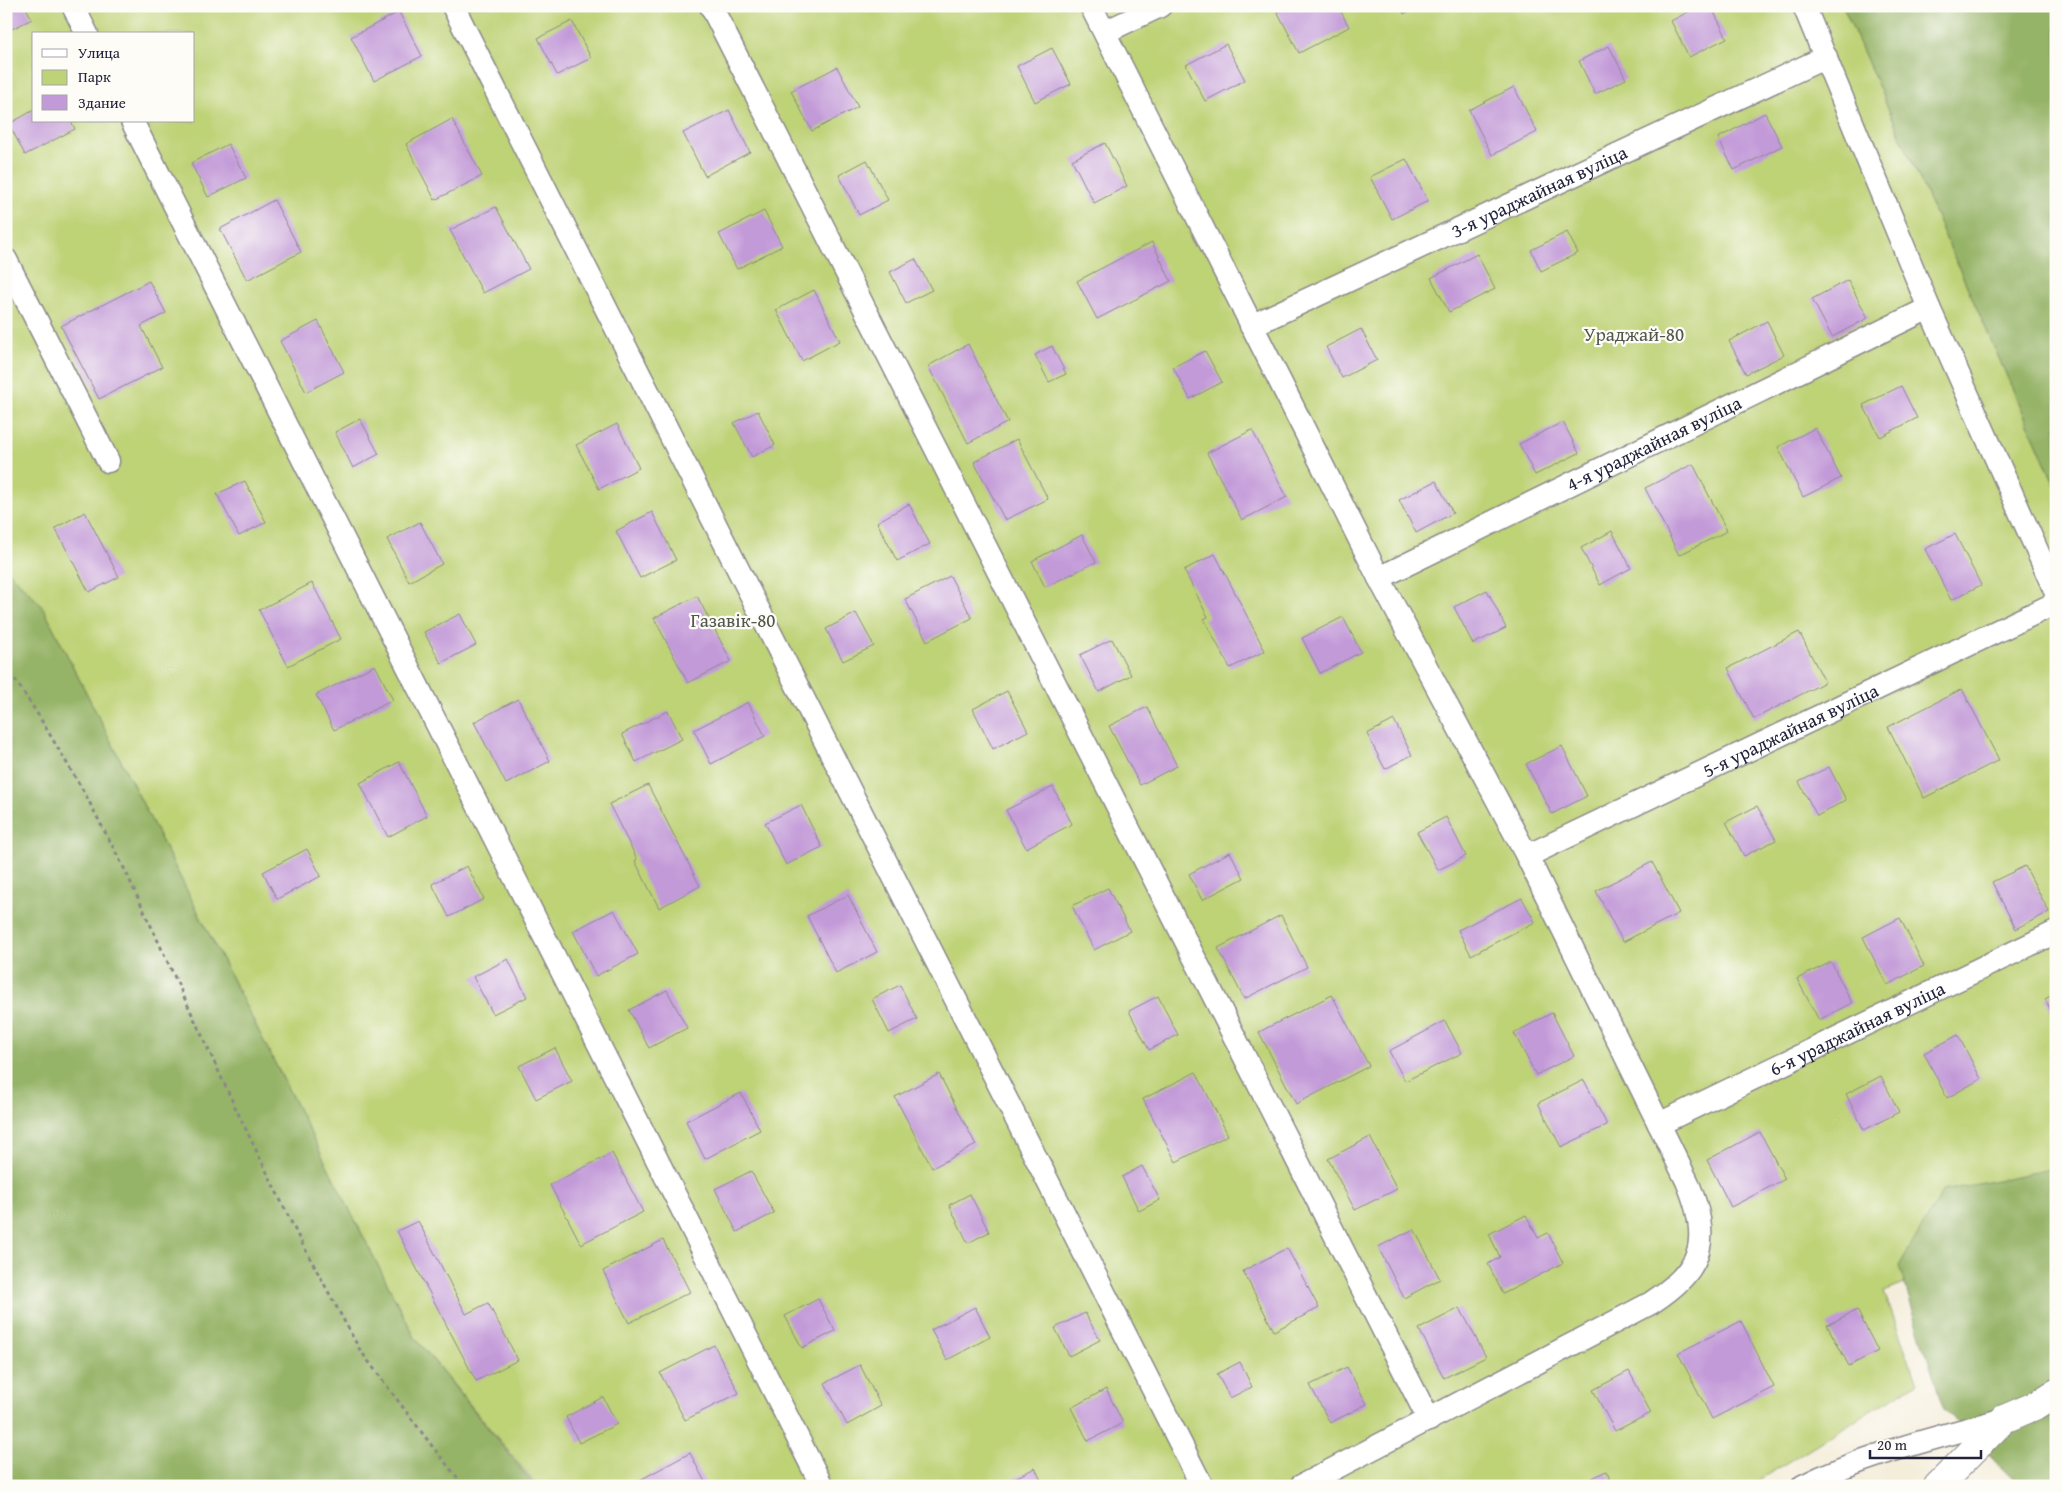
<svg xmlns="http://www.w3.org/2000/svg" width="2062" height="1492" font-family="'Gentium Book Plus',serif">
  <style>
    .green { fill: #bed276; stroke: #707a58; fill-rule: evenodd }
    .forest { fill: #96b467; stroke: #5c6b51 }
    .building { fill: #c29ad8 }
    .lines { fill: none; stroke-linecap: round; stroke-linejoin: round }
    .service-casing { stroke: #8b888a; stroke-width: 25 }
    .minor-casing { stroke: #8b888a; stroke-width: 30 }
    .path { stroke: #8b888a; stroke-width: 3; stroke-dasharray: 4 4; stroke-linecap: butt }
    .service { stroke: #fff; stroke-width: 22 }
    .minor { stroke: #fff; stroke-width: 28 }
    .labels { text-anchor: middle; stroke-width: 4.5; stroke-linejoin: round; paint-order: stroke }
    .street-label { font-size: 19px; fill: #22223b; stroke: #fdfcf7 }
    .park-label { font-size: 19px; fill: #51574d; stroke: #fdfcf7 }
  </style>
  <rect width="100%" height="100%" fill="#fdfcf7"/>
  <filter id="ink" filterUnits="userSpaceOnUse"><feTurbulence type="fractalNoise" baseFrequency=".02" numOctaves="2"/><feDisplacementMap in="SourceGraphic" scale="10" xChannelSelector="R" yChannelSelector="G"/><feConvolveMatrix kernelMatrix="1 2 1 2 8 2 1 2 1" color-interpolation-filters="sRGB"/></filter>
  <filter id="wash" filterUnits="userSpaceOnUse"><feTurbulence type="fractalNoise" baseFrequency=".0096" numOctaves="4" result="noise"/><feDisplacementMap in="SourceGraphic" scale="20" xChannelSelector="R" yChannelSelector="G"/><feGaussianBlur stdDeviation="1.12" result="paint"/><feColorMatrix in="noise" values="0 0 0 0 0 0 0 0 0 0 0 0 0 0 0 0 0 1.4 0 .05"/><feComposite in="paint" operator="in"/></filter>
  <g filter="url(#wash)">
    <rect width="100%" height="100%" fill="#f4edda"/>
    <path class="green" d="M6,6H1843L2056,487V1225L1884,1292L1917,1382L1749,1486H537L415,1338L42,606L6,569ZM34,34H194V121H34Z"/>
    <path class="forest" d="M1843,6H2056V487Z
      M6,569L42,606L415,1338L535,1486H6Z
      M2046,1170L2056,1177V1486H2021L1944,1410L1899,1266L1943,1191Z"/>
    <g id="blocks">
      <path class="building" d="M6,6H25L32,19L6,32Z
        M1286,6H1338L1349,27L1299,53L1277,11Z
        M1400,6H1418L1404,14Z
        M1699,6H1711L1727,38L1689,57L1671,21Z
        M399,12L422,56L374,81L351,37Z
        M572,21L591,58L557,75L538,38Z
        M1226,44L1245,80L1205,101L1186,65Z
        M1609,46L1626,79L1595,94L1579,61Z
        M1052,48L1071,84L1035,102L1017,66Z
        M837,67L858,107L812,131L791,91Z
        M1514,87L1537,132L1492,155L1469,110Z
        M34,110V121H71L75,129L25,155L9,124Z
        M729,110L750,152L705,176L683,133Z
        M1765,113L1782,146L1734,170L1718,138Z
        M452,119L482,176L435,200L406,144Z
        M1105,143L1127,186L1094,203L1072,160Z
        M228,144L246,178L208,197L191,163Z
        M1406,159L1428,201L1392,219L1370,177Z
        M867,160L888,200L859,215L839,175Z
        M274,200L301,252L247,280L220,229Z
        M496,207L529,269L483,293L450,230Z
        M764,211L782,246L737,269L719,234Z
        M1567,232L1578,253L1541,271L1531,250Z
        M1152,242L1171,281L1097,319L1077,281Z
        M1477,254L1495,289L1449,312L1431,278Z
        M915,259L932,290L906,303L890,272Z
        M1848,280L1868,318L1832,337L1812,299Z
        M149,281L166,313L141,326L162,367L99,399L61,326Z
        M814,290L840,341L802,361L776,310Z
        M318,321L344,372L306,392L280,341Z
        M1767,321L1784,355L1746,374L1729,341Z
        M1361,329L1377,360L1342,378L1326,347Z
        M968,344L1008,422L968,443L928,366Z
        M1052,346L1066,374L1049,382L1035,355Z
        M1205,351L1222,382L1190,399L1173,367Z
        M1901,386L1917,418L1880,437L1863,405Z
        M758,411L775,445L752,457L734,423Z
        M360,419L379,454L353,468L335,432Z
        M1563,422L1579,453L1535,475L1519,444Z
        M617,424L639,468L599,489L576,445Z
        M1815,428L1841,478L1803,497L1778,447Z
        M1252,430L1287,497L1242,520L1207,453Z
        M1017,439L1048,499L1005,520L974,462Z
        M1693,464L1727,531L1679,555L1645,488Z
        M245,481L266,522L239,536L217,494Z
        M1436,481L1453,513L1416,533L1399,500Z
        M909,504L930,544L897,561L877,522Z
        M85,512L119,577L89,592L55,528Z
        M652,512L676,560L640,578L616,531Z
        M420,522L442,564L409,582L387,539Z
        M1612,531L1631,568L1600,585L1581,548Z
        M1955,534L1981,585L1951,600L1925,549Z
        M1082,535L1096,562L1045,587L1032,561Z
        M1215,554L1265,651L1230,668L1204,619L1208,617L1184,570Z
        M950,576L972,618L927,641L905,599Z
        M312,583L341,639L288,666L259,610Z
        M1487,590L1506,628L1473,644L1454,607Z
        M697,596L731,661L688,683L654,618Z
        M856,613L874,646L843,661L826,629Z
        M460,614L476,645L441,663L424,632Z
        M1343,617L1361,652L1320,673L1302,638Z
        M1799,632L1825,682L1754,719L1728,668Z
        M1112,639L1131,675L1099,692L1080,655Z
        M375,665L393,700L334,730L316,695Z
        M1962,689L1999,760L1924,798L1888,727Z
        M1007,691L1028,731L993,749L973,709Z
        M518,699L550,761L506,784L474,722Z
        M748,702L765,736L711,764L694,730Z
        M1147,707L1177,766L1140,785L1109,726Z
        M668,711L682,739L636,762L622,734Z
        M1394,720L1412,755L1385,769L1367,734Z
        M1562,746L1587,796L1552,814L1526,764Z
        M399,762L427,816L388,837L360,783Z
        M1829,767L1846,800L1817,816L1799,782Z
        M648,785L700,886L659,908L635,861L637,859L609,804Z
        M1053,787L1072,824L1026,848L1006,810Z
        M801,805L822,847L786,865L765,823Z
        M1757,806L1776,840L1744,856L1726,822Z
        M1446,817L1466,856L1438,870L1417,832Z
        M307,849L321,876L277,899L263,872Z
        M1230,852L1244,878L1202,900L1189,874Z
        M1652,862L1679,913L1623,942L1596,891Z
        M467,866L484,899L449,917L432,884Z
        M2025,866L2049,912L2016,929L1992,882Z
        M1108,888L1130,931L1094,950L1072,906Z
        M848,895L877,952L836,973L807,916Z
        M1522,898L1535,922L1471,955L1458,930Z
        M614,910L638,954L596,976L573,931Z
        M1281,915L1307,967L1244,999L1218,948Z
        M1900,918L1924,966L1887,985L1863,937Z
        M508,959L527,997L493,1014L473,977Z
        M1831,962L1852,1003L1819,1020L1797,979Z
        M900,985L917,1019L889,1033L872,999Z
        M667,990L687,1028L649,1048L629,1010Z
        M2056,993V1020L2045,999Z
        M1332,995L1369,1066L1296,1104L1259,1032Z
        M1158,996L1178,1035L1149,1050L1129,1011Z
        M1552,1013L1574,1056L1536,1075L1514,1033Z
        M1445,1021L1462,1053L1405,1081L1389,1051Z
        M1958,1035L1981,1079L1947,1098L1924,1053Z
        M555,1048L572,1081L536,1099L519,1066Z
        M1196,1072L1228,1135L1176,1162L1143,1099Z
        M939,1074L976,1145L932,1168L895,1097Z
        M1881,1076L1899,1112L1864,1130L1846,1094Z
        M1584,1080L1607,1125L1561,1147L1538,1103Z
        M741,1093L760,1130L705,1159L686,1121Z
        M1760,1132L1785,1179L1731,1207L1707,1160Z
        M1370,1137L1397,1189L1355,1210L1328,1159Z
        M612,1153L643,1212L581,1244L550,1185Z
        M1142,1166L1160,1200L1139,1211L1122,1177Z
        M751,1171L774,1213L737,1232L715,1189Z
        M970,1194L989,1232L968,1243L949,1205Z
        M1526,1215L1538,1238L1548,1233L1563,1263L1503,1294L1488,1264L1500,1257L1489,1234Z
        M418,1221L466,1314L488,1303L518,1360L476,1381L397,1231Z
        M1414,1229L1440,1279L1404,1298L1378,1247Z
        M663,1240L690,1292L629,1323L603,1271Z
        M1287,1248L1319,1308L1274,1331L1243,1271Z
        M818,1299L835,1331L802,1348L785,1316Z
        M975,1307L990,1337L947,1360L931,1330Z
        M1460,1308L1486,1357L1444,1378L1419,1329Z
        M1857,1310L1878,1351L1849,1366L1827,1325Z
        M1085,1313L1100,1340L1069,1356L1055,1328Z
        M1741,1321L1774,1387L1712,1419L1678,1353Z
        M714,1345L739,1393L685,1420L660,1373Z
        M1240,1362L1252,1387L1230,1398L1217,1374Z
        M860,1365L881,1406L847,1425L825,1383Z
        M1347,1367L1367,1404L1330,1423L1310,1385Z
        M1629,1371L1651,1413L1615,1431L1593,1390Z
        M1106,1389L1123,1423L1088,1441L1071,1408Z
        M603,1397L617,1424L579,1443L566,1417Z
        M690,1453L707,1486H641L638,1481Z
        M1035,1468L1044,1486H1004L1003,1484Z
        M1606,1471L1614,1486H1577Z"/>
    </g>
  </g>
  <g filter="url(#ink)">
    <use href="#blocks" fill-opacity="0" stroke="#8b888a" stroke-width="1"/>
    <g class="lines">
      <defs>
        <g id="service">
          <path d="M73,6L87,34"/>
          <path d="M453,6L1202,1486"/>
          <path d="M711,6L1429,1420"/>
          <path d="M1091,6L1379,578L1527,856L1687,1181C1711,1239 1705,1268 1651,1303L1301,1486"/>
          <path d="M1804,6L1929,308L2056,593"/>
          <path d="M1105,32L1160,6"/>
          <path d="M132,121L822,1486"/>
          <path d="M6,260L108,461"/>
          <path id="s1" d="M1251,326L1826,57"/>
          <path id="s2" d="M1379,578L1929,308"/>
          <path id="s3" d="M1527,856L2056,603"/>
          <path id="s4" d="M1659,1124L2056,932"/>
          <path d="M1803,1486C1866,1454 1936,1438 2004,1419"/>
        </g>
        <path id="minor" d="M1938,1486L2004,1419L2037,1405L2056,1393"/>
      </defs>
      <use href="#service" class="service-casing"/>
      <use href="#minor" class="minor-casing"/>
      <path class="path" d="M6,666L37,713L84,792L125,870L236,1109L298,1236L360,1350L432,1446L464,1486"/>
      <use href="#service" class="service"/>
      <use href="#minor" class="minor"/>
    </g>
  </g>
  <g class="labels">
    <g class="street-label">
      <text dy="7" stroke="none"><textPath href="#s1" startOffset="318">3-я ураджайная вуліца</textPath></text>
      <text dy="7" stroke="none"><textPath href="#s2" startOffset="306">4-я ураджайная вуліца</textPath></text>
      <text dy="7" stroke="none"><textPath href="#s3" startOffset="292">5-я ураджайная вуліца</textPath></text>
      <text dy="7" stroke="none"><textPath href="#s4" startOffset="220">6-я ураджайная вуліца</textPath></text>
    </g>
    <g class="park-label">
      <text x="1634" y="341">Ураджай-80</text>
      <text x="733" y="627">Газавік-80</text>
    </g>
  </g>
  <rect width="2062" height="1492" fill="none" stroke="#fdfcf7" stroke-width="25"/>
  <rect x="32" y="32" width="162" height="90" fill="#fdfcf7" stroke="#a5a5ac"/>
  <rect x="42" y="49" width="25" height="8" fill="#ffffff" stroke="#a5a5ac"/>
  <text x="78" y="58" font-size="15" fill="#22223b">Улица</text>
  <rect x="42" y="70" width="25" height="15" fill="#bed276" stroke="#a5a5ac"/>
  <text x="78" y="82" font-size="15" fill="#22223b">Парк</text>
  <rect x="42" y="95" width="25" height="15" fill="#c29ad8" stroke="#a5a5ac"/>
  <text x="78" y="108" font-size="15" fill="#22223b">Здание</text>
  <path d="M1870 1450v8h111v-8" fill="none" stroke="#22223b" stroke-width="2.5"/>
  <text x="1877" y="1450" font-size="15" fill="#22223b" stroke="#fdfcf7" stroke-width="4" paint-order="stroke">20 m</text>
</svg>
